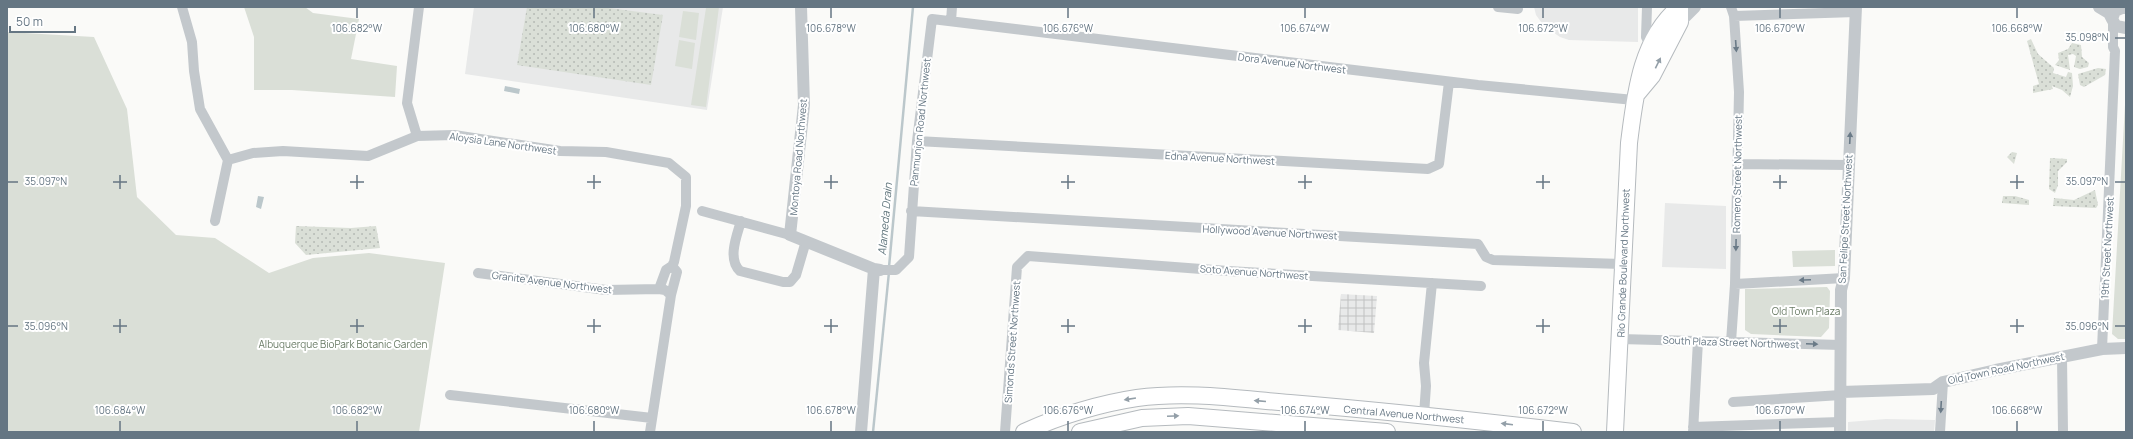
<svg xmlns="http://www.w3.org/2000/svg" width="2133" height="439" font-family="Manrope,sans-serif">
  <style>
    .built { fill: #e8e9e9 }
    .industrial { fill: url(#industrial-grid) }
    .grass { fill: url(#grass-dots) }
    .park { fill: #dadfd7 }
    .water { fill: #bbc7cb }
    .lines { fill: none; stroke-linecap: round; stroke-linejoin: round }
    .stream { stroke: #bbc7cb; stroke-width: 2.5 }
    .primary-casing { stroke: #b5babe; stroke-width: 18 }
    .minor { stroke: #c3c8cc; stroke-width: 10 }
    .tertiary { stroke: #c3c8cc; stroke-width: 12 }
    .primary { stroke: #fff; stroke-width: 16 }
    .oneway { fill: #6a7a87 }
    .oneway2 { fill: #939fa8 }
    .ticks { fill: none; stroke: #657683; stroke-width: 1.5 }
    .labels { text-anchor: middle; stroke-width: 4; stroke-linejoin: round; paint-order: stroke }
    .street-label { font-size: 10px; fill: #657683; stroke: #fff }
    .park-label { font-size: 10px; fill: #687a64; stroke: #fff }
    .water-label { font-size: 11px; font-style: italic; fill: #60757c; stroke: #fff }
    .ticks-label { font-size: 10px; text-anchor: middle; fill: #657683; stroke: #fff; stroke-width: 4; stroke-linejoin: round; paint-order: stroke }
  </style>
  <defs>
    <pattern id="industrial-grid" width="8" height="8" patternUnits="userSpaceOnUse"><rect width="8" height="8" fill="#e8e9e9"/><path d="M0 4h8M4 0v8" fill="none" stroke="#c0c1c2"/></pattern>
    <pattern id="grass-dots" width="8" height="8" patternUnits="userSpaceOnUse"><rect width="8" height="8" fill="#dadfd7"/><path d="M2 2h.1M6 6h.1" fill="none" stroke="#b4b9b4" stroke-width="1.8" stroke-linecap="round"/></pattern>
  </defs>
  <rect width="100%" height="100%" fill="#fafaf8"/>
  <path class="built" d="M474,7H723L707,110L465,74Z
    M1534,7H1638V42L1569,40L1560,37L1544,26L1536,15Z
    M1665,203L1726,206V269L1662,267Z
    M1886,419L1935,420L1934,432H1848V422Z"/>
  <path class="industrial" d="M1341,294L1377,296L1374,333L1338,330Z"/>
  <path class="grass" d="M527,7H601L663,15L651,85L517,65Z
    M2031,39L2038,54L2054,68L2053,73L2066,77L2068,72L2072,73L2073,86L2070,97L2062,90L2052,86L2053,89L2033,93V86L2039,84L2027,41Z
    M2072,43L2081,45L2082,57L2089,63L2088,67L2080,69L2074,67L2076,56L2073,54L2068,55L2070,70L2055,65L2059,60L2058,53L2068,49Z
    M2098,68L2106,69L2105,75L2084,87L2080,85L2078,74Z
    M2012,152L2017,153L2014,164L2007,157Z
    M2050,158L2067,159V162L2058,171V185L2055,193L2049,189Z
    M2095,190L2098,205L2096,208L2053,206L2054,198L2074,200Z
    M2003,196H2015L2029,200V205L2002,203Z
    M296,226L351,228L376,226L380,248L306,255L295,243Z"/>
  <path class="park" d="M244,7H305L313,13L359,19L351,59L397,66L395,97L292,90H254V37Z
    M698,7H719L706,107L691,105L706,8Z
    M683,11L699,13L696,40L679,37Z
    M7,32L94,37L127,109L137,197L176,235L215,238L269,273L313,258L369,253L445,263L419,432H7Z
    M679,40L695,43L692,69L675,66Z
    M2126,87V339H2118L2112,334Z
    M1835,250V266L1793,267L1792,251Z
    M1827,287L1830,291L1829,328L1821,337L1751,334L1745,330V289Z"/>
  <path class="water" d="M505,86L520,89L519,94L504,91Z
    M258,196L264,197L261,209L256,207Z"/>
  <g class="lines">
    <path class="stream" d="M889,267L913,7
      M873,432L889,272"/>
    <defs>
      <path id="primary" d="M1637,94L1652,76L1680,22V7
        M1024,432C1060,416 1097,404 1137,398C1188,391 1240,399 1290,403C1385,411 1479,421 1573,432
        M1080,432L1142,418L1188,416L1387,432
        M1615,432L1629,143C1635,96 1640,40 1679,7"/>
    </defs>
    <use href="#primary" class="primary-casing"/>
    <path class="minor" d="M182,7L192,42L194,71L200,109L228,160L215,221
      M1498,7L1518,9
      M1647,7L1646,37L1651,47
      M1731,7L1734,16L1739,92L1735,284L1731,342
      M1734,16L1856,12
      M951,21L952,7
      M417,136L407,103L419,7
      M917,141L1428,169L1439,164L1449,82
      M228,160L253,153L283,151L368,156L417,136L454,135L560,151L606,152L669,163L686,177V206L674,262L672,266L666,270L659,289
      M1738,164L1848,165
      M702,211L790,235
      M911,211L1478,244L1486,257L1493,260L1622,264
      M741,221C737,235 727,259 740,271L783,282H790L796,275L806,241
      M880,270H896L909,257L917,141L932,19L1478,85L1634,100
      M478,273L606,290L659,289L665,290L671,295
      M1735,284L1844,278
      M1620,339L1841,345
      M2102,349L2115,51L2113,47V23
      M2062,357L2063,432
      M450,395L652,418
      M1733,402L1841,395
      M1424,415L1426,386L1424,363L1432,283
      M1693,427L1840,422
      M650,432L671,295L677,272L672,266
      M1005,432L1017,267L1028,256L1228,271L1481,286
      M1693,432L1698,341
      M1940,432L1943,382"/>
    <path class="tertiary" d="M801,7L804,105L790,235L874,269L880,270
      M2099,7L2109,13L2112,19
      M2126,8H2122L2115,11L2112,19L2116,26L2126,28
      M1680,22L1695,7
      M1841,392L1933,389L1943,382L1996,370L2102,349L2126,348
      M861,432L874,269
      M1840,432L1841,290L1844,278L1856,7"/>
    <use href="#primary" class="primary"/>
  </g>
  <defs><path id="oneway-solid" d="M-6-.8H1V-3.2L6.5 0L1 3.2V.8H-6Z"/></defs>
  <g class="oneway">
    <use href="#oneway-solid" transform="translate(1736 46) rotate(86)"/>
    <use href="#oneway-solid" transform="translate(1850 138) rotate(-87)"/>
    <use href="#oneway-solid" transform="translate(1736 245) rotate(91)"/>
    <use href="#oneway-solid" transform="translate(1805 280) rotate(177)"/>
    <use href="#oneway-solid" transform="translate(1812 344) rotate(2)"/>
    <use href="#oneway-solid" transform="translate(1941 407) rotate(93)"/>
  </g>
  <g class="oneway2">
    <use href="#oneway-solid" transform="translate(1658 63) rotate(-64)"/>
    <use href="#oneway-solid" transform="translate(1130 399) rotate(171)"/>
    <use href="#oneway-solid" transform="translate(1260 401) rotate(-175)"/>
    <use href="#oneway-solid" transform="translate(1173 416) rotate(-3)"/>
    <use href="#oneway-solid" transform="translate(1507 424) rotate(-173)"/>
  </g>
  <path class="ticks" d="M357,8V18M594,8V18M831,8V18M1068,8V18M1305,8V18M1543,8V18M1780,8V18M2017,8V18M2115,38H2125M120,175V189M357,175V189M594,175V189M831,175V189M1068,175V189M1305,175V189M1543,175V189M1780,175V189M2017,175V189M8,182H18M113,182H127M350,182H364M587,182H601M824,182H838M1061,182H1075M1298,182H1312M1536,182H1550M1773,182H1787M2010,182H2024M2115,182H2125M120,319V333M357,319V333M594,319V333M831,319V333M1068,319V333M1305,319V333M1543,319V333M1780,319V333M2017,319V333M8,326H18M113,326H127M350,326H364M587,326H601M824,326H838M1061,326H1075M1298,326H1312M1536,326H1550M1773,326H1787M2010,326H2024M2115,326H2125M120,421V431M357,421V431M594,421V431M831,421V431M1068,421V431M1305,421V431M1543,421V431M1780,421V431M2017,421V431"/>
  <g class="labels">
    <g class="street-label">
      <text transform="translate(1292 63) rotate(7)" y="4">Dora Avenue Northwest</text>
      <text transform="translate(920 122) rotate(-84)" y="4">Panmunjon Road Northwest</text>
      <text transform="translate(503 143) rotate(8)" y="4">Aloysia Lane Northwest</text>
      <text transform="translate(798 157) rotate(-85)" y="4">Montoya Road Northwest</text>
      <text transform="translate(1220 158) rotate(3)" y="4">Edna Avenue Northwest</text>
      <text transform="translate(1737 174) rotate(-89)" y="4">Romero Street Northwest</text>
      <text transform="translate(1845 219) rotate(-87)" y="4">San Felipe Street Northwest</text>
      <text transform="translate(1270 232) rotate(3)" y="4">Hollywood Avenue Northwest</text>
      <text transform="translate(2107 248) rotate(-87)" y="4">19th Street Northwest</text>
      <text transform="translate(1623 263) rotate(-88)" y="4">Rio Grande Boulevard Northwest</text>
      <text transform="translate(1254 272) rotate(4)" y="4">Soto Avenue Northwest</text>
      <text transform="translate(552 282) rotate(7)" y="4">Granite Avenue Northwest</text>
      <text transform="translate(1012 342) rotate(-86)" y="4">Simonds Street Northwest</text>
      <text transform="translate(1731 342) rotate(2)" y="4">South Plaza Street Northwest</text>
      <text transform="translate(2006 368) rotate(-12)" y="4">Old Town Road Northwest</text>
      <text transform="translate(1404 414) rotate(5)" y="4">Central Avenue Northwest</text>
    </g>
    <g class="park-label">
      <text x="1806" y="315">Old Town Plaza</text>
      <text x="343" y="348">Albuquerque BioPark Botanic Garden</text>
    </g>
    <g class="water-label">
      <text transform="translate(885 219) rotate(-85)" y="4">Alameda Drain</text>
    </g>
  </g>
  <g class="ticks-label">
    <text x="357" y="32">106.682°W</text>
    <text x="594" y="32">106.680°W</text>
    <text x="831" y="32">106.678°W</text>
    <text x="1068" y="32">106.676°W</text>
    <text x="1305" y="32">106.674°W</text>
    <text x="1543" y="32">106.672°W</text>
    <text x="1780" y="32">106.670°W</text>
    <text x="2017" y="32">106.668°W</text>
    <text x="2087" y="41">35.098°N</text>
    <text x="46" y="185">35.097°N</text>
    <text x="2087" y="185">35.097°N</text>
    <text x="46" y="330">35.096°N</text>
    <text x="2087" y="330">35.096°N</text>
    <text x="120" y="414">106.684°W</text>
    <text x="357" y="414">106.682°W</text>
    <text x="594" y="414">106.680°W</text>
    <text x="831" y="414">106.678°W</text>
    <text x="1068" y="414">106.676°W</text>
    <text x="1305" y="414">106.674°W</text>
    <text x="1543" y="414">106.672°W</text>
    <text x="1780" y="414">106.670°W</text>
    <text x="2017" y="414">106.668°W</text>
  </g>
  <rect width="2133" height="439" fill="none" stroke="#657683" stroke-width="16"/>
  <path d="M10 26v6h65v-6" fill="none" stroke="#657683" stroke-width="2"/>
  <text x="16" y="26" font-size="12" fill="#657683" stroke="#ffffff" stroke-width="3" paint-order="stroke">50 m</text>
</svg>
